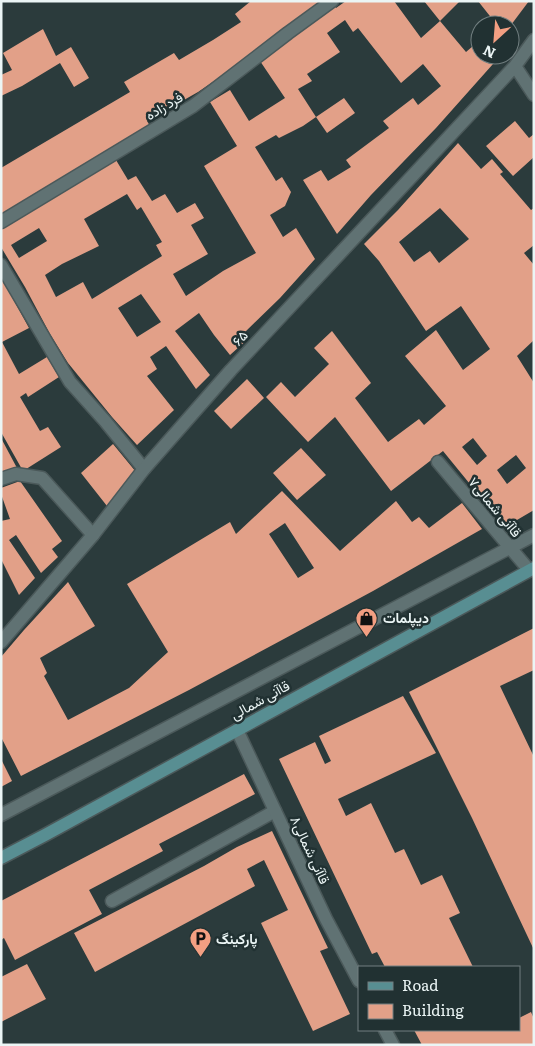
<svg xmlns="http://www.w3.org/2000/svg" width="535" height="1046" font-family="Literata,Vazirmatn,serif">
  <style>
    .building { fill: #e2a088; fill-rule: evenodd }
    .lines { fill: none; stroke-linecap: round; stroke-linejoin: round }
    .service-casing { stroke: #4b595a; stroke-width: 15 }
    .minor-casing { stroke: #4b595a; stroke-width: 15 }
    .secondary-casing { stroke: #4b595a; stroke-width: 15 }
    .service { stroke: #607273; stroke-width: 12 }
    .minor { stroke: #607273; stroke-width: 12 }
    .secondary { stroke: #588e92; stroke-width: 12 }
    .labels { text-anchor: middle; stroke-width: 5; stroke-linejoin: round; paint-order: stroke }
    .street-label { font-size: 14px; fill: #ebf5f5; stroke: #213132 }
    .poi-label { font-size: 14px; font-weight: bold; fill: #ebf5f5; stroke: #213132; text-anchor: start }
  </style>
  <rect width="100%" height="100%" fill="#2b3b3c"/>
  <path class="building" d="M251,1H325L261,49L198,92L147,121L150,126L1,217V168L130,92L124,82L174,53L179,60L213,40L241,22L235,14Z
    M346,1H394L421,38L440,21L466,52L480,40V55H501L436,128L371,195L337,234L303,180L321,170L328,181L351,167L346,160L389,128L383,121L413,98L418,105L441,86L423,64L401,83L358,28L353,32L345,20L327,33L340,52L307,74L312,81L298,89L316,117L303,126L279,138L276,135L255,147L276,181L282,177L291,192L285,206L270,215L283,237L296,228L315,259L280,298L244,333L249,338L230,355L214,335L199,313L175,331L210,375L196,389L166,346L150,357L157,369L147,376L174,410L137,445L112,417L68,363L50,334L25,287L1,247V227L116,160L128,180L136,176L152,201L165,194L177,213L195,203L204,218L191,225L208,254L173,274L186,296L223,271L256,253L204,166L237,146L210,102L230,90L249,121L285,98L260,61L335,6L336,8ZM127,194L137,210L141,207L162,242L156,245L162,256L92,299L83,282L56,297L45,275L62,264L99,246L84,219ZM39,228L47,241L19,258L11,245ZM141,294L161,322L137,337L118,308Z
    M424,1H460L440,21Z
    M478,1H529L511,25H497Z
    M43,29L56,56L71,47L89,78L74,87L60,63L22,86L1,96V75L12,70L3,53Z
    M344,98L355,113L327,133L316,117Z
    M515,121L529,138L534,134V157L513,176L486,146Z
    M458,143L481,169L492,159L503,172L500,174L531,210L534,208V245L524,253L534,265V340L517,356L534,383V510L505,527L443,451L391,491L335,417L308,442L266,397L281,382L295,397L329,364L314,348L332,331L371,383L355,398L388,442L419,419L424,425L446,406L405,356L436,330L463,370L490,349L461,306L426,331L379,261L364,244L398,210ZM440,208L469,239L439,263L430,251L414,262L399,242ZM473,438L487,456L477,465L462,447ZM516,455L526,468L507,484L497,470Z
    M1,277L29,328L2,342L19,374L47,357L59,377L28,397L26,393L20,397L40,431L48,427L61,447L23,471L1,432Z
    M247,379L264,398L231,429L214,411Z
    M1,438L17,468L1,473Z
    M113,444L136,472L107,506L81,473Z
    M301,448L326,475L297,500L273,473Z
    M20,481L62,541L52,549L58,557L41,573L16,535L9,540L35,578L19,595L1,559V521L10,519L1,494V488Z
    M282,491L340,551L396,501L412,522L419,517L429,528L462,503L482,529L373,591L295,633L189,690L21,776L1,737V657L24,630L68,582L95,626L40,658L47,673L44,676L68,720L129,688L168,652L127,584L230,522L236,534ZM285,523L314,568L298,578L269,534Z
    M534,628V670L500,686L534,757V950L472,818L409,692Z
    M403,696L436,753L338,799L346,816L371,803L395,853L404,849L421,885L442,875L460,913L449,918L473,967H385L377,952L372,954L279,759L315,742L325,764L331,761L319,736Z
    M1,759L12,781L1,787Z
    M244,774L255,794L159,844L163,851L89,890L102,914L15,960L4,938L1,940V901Z
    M272,831L328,948L320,951L350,1014L313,1031L261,923L288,910L264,860L247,869L255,886L95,972L74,933L204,866L237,847Z
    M27,964L46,999L1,1022V977Z
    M531,1012L534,1019V1045H422L414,1030H519V1018Z"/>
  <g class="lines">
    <defs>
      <path id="service" d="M1,222L193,106L288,33L332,1
        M1,265L70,382L105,421L144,469
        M438,462L529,570
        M1,479L16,474L42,478L93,535
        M1,815L534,535
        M112,901L275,811"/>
      <path id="minor" d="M515,66L534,95
        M1,642L93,535L144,469L231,370L515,66L534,40
        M237,730L326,919L359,981
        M385,1030L393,1045"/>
      <path id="secondary" d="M1,858L45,835L534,568"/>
    </defs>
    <use href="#service" class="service-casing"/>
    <use href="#minor" class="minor-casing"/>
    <use href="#secondary" class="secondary-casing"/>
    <use href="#service" class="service"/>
    <use href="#minor" class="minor"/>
    <use href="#secondary" class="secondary"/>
  </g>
  <defs>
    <symbol id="shop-pin" viewBox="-11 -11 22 30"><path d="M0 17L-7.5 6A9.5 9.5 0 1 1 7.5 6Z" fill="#f39f82" stroke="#213132"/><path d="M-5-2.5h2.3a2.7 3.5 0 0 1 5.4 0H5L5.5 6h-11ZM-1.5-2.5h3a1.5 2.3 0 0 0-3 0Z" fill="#111"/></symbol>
    <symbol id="parking-pin" viewBox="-11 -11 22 30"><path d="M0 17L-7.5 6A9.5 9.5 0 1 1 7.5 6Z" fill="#f39f82" stroke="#213132"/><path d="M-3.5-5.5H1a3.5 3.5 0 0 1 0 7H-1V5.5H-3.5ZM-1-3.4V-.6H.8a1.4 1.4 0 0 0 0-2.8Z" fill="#111"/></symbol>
  </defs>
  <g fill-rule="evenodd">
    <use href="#shop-pin" x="354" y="606" width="25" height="34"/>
    <use href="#parking-pin" x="188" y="926" width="25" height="34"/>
  </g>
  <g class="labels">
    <g class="street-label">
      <text transform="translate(164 106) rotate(-31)" y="5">فرد زاده</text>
      <text transform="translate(240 338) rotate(-47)" y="5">۶۵</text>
      <text transform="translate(495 507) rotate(50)" y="5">قاآنی شمالی۷</text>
      <text transform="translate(260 700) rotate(-29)" y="5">قاآنی شمالی</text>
      <text transform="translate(310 850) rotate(65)" y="5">قاآنی شمالی۸</text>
    </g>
    <g class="poi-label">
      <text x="383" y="623">دیپلمات</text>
      <text x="216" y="944">پارکینگ</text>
    </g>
  </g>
  <rect width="535" height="1046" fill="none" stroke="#ebf5f5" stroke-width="5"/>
  <rect x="358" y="966" width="162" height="65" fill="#213132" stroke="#727f80"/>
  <rect x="368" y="982" width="25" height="8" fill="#588e92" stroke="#727f80"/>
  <text x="402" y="991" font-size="15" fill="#ebf5f5">Road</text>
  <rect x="368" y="1004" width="25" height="15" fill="#e2a088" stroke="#727f80"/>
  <text x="402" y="1016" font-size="15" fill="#ebf5f5">Building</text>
  <g transform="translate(495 40) rotate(206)"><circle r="24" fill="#213132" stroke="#727f80"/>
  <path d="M0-4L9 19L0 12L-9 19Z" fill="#f39f82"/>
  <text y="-8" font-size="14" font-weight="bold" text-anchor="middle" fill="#ebf5f5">N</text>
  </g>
</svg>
